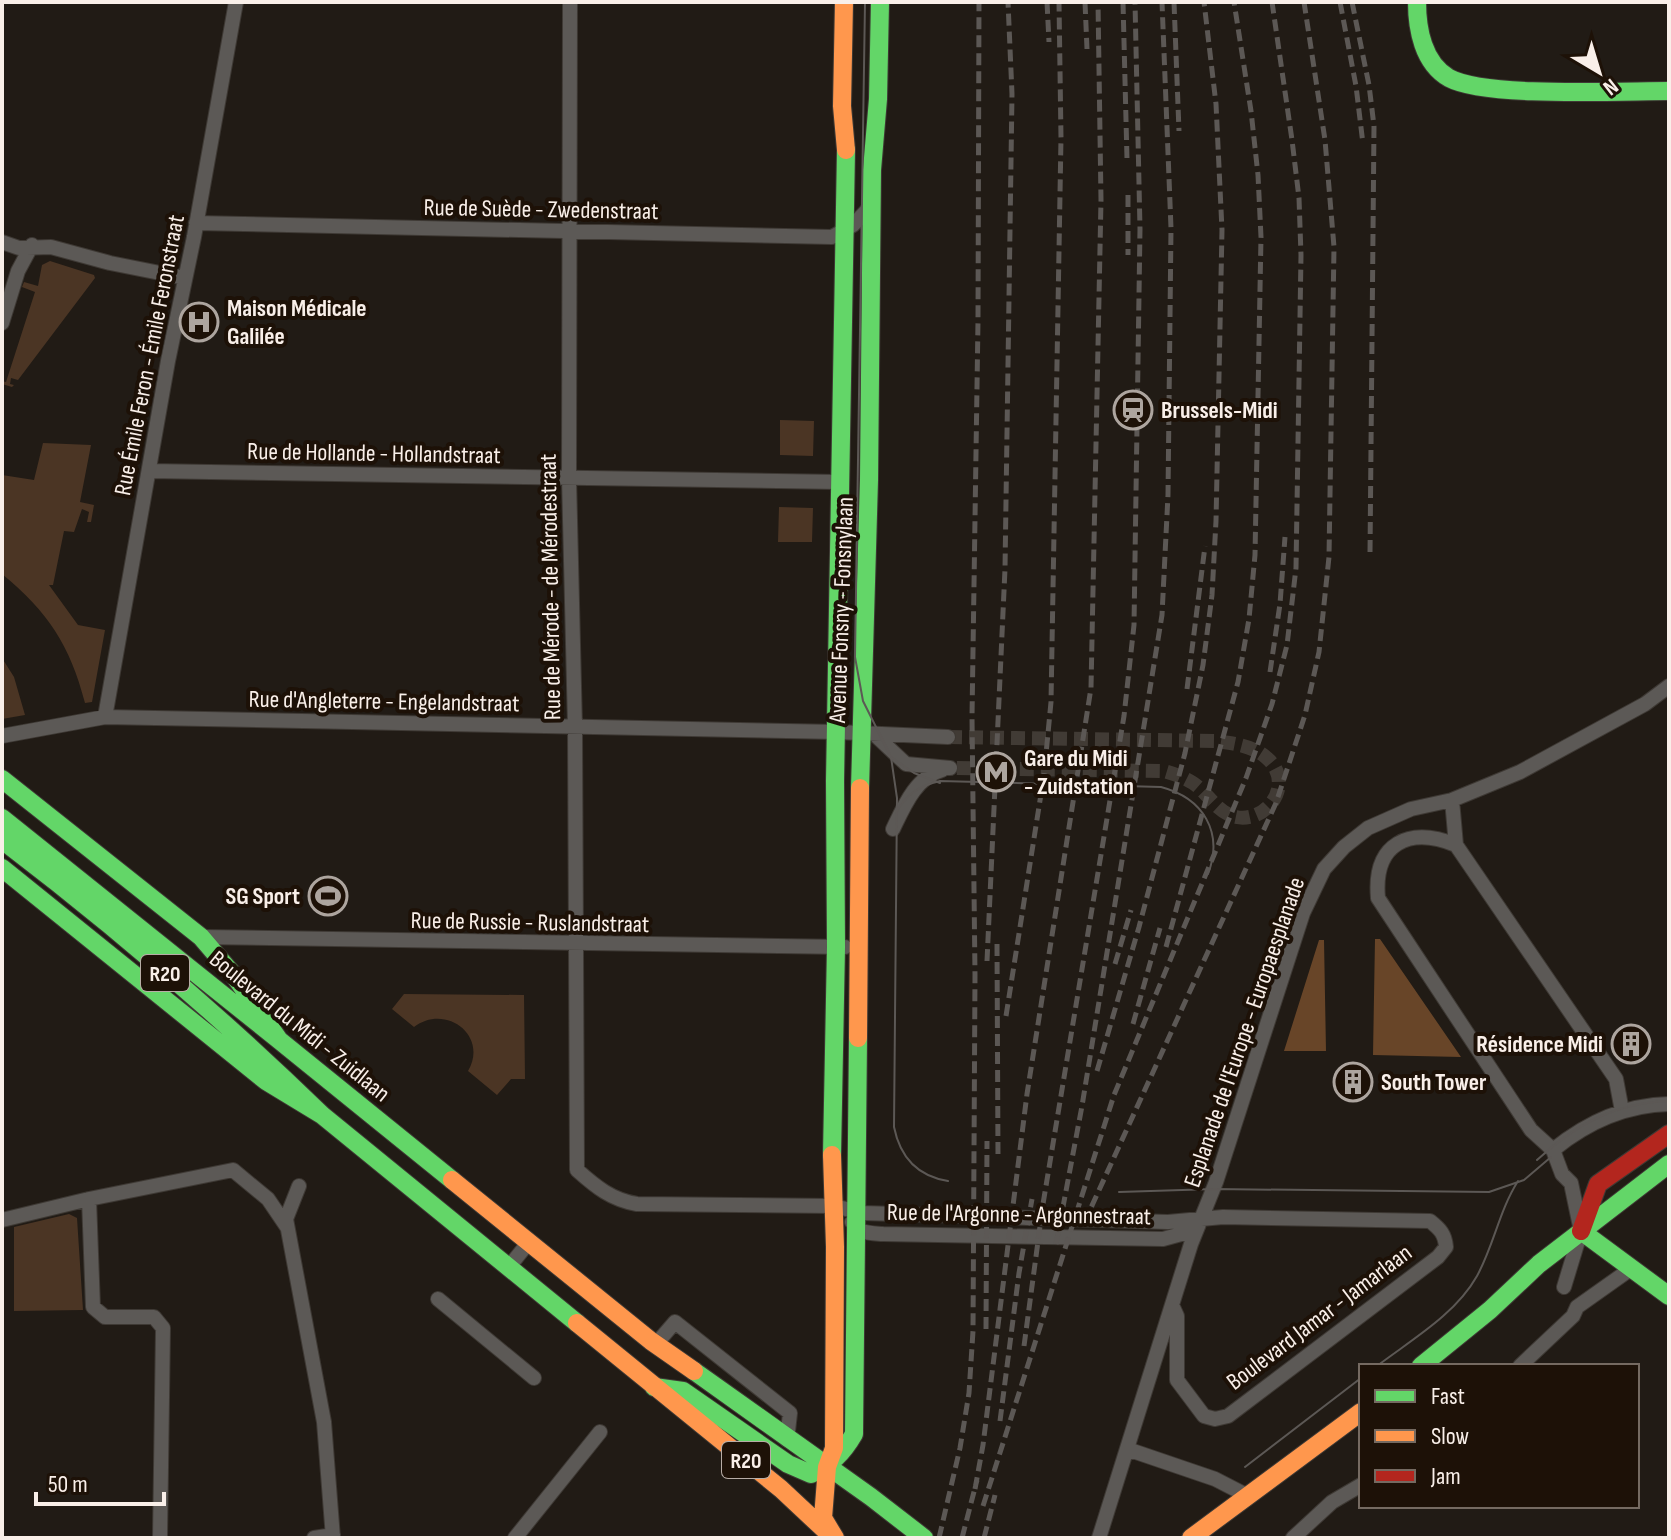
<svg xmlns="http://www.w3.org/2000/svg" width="1671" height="1540" font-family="'Sofia Sans Condensed',sans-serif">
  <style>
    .green { fill: #4b3524 }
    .water { fill: #684528 }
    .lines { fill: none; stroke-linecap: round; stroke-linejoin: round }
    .street-tunnel { stroke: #413b35; stroke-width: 14; stroke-dasharray: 14 7; stroke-linecap: butt }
    .street-casing { stroke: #3e3934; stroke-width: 16 }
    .fast-casing { stroke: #3e3934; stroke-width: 20 }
    .slow-casing { stroke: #3e3934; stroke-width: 20 }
    .jam-casing { stroke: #3e3934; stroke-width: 20 }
    .street { stroke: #5c5956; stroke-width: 14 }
    .fast { stroke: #63d668; stroke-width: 18 }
    .slow { stroke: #ff974d; stroke-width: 18 }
    .jam { stroke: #b3261e; stroke-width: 18 }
    .tram { stroke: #5c5855; stroke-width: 2 }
    .rail { stroke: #5c5855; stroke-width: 5; stroke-dasharray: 12 6; stroke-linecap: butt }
    .labels { text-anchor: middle; stroke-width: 8; stroke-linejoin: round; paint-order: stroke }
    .shield { fill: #1d1107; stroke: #b7aca5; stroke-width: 2 }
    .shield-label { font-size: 22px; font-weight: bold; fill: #f9efe9 }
    .street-label { font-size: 24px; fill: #f9efe9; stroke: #1d1107 }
    .poi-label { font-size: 24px; font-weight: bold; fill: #f9efe9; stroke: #1d1107; text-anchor: start }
  </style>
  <rect width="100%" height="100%" fill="#211b15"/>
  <path class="green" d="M50,261L94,275L95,278L18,380L11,378L10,384L14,385L12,387L2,384V381L6,382L35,292L22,287L24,282L38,286L42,265Z
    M780,420L814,421L813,456L780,455Z
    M43,443L91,445L80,502L94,505L91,522H87L89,512L82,509L74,532L64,531L53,585H49L78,625L105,630L92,702L85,703C70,645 48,612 2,574V475L34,480Z
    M779,507L813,508L812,542H778Z
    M2,658L14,677L25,715L2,719Z
    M404,994L524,995L525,1079H511L497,1095L468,1071C489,1035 445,1003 414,1027L392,1009Z
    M69,1214L77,1218L83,1310L14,1311V1227Z"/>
  <path class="water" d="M1375,939H1380L1461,1057L1373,1055Z
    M1319,940H1324L1326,1051H1284Z"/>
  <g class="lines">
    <path class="street-tunnel" d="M948,737L1217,741C1236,744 1255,746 1269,760C1294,785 1267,823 1236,817C1217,813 1208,793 1193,783C1184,777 1174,774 1164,771L950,768"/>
    <defs>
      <path id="street" d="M570,2L569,478L575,727L577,1170C596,1187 612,1200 637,1204L834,1206L862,1213L1168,1222L1223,1217L1430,1221C1440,1229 1445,1234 1446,1247L1438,1257L1228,1416L1215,1419L1204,1416L1177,1380V1316L1172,1305
        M196,223L832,237L853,225L872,205
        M2,242L19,248L51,247L110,263L185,278
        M2,323L18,271L32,245
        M149,471L839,482
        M105,717L168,361L194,237L236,2
        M874,734L906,764L950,768
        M2,736L105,717L837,732L948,737
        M1452,800L1456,845L1616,1079L1622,1111
        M893,829C904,806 916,777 942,770
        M1456,845C1409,826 1373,843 1378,898L1531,1130L1553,1150
        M201,937L845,947
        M1553,1150L1562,1174L1571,1183L1581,1231L1564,1287
        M1553,1150C1586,1123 1625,1105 1669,1104
        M299,1186L286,1219L324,1422L333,1538
        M89,1199L93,1307L105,1317H154L163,1328L160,1538
        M2,1220L89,1199L233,1170L268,1199L287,1227
        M852,1222C858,1234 871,1233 883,1234L1163,1239L1185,1233L1199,1223
        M508,1268L529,1242
        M438,1299L534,1378
        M656,1344L675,1322L790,1413L787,1440
        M1520,1366L1573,1316L1577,1307L1632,1268
        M1127,1449L1215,1479L1248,1496
        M314,1538L333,1535
        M515,1538L600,1432
        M1099,1538L1191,1244L1216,1182L1303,913L1324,869L1344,847L1368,828L1411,809L1452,800L1520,772L1645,704L1669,686
        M1293,1538L1332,1502L1361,1485"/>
      <path id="fast" d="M1417,2C1417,29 1423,63 1449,78C1486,98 1622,91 1669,91
        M2,779L201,937L236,978L279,1040L452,1180
        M860,788L869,480L872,170L878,99L880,2
        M2,818L279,1040
        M2,840C114,925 221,1017 322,1115
        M2,868L266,1081L322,1115L577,1323
        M832,1155L836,947L835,781L846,150
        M1581,1231L1669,1296
        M1421,1366L1490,1310L1539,1264L1669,1164
        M694,1371L871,1497L924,1538
        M654,1387L683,1391L788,1464L811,1474C831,1465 843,1453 854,1434L858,1038"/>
      <path id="slow" d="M844,2L842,106L846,150
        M858,1038L860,788
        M832,1155L835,1247L834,1448L827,1467L823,1518L835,1538
        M452,1180L651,1341L694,1371
        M577,1323L781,1489L828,1533
        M1191,1538L1361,1412"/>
      <path id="jam" d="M1581,1231L1598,1184L1669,1134"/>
    </defs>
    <use href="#street" class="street-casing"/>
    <use href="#fast" class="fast-casing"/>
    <use href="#slow" class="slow-casing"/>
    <use href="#jam" class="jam-casing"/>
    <use href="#street" class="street"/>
    <use href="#fast" class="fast"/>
    <use href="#slow" class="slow"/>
    <use href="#jam" class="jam"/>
    <path class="tram" d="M865,2L855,657L863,701L891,757L897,798L894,1127C900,1157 917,1176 948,1181
      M888,755L914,773L940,783
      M896,813C906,794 919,786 940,781L1161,787C1203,798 1224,832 1208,874
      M1537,1160C1576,1124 1615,1103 1669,1101
      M1119,1192L1214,1189L1489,1192L1524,1180L1551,1157
      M1377,1366C1411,1340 1455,1315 1477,1276C1494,1245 1499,1211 1518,1181
      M1245,1467L1361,1378"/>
    <path class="rail" d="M1047,2L1049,42
      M1085,2L1087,49
      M1123,2L1127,159
      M1174,2L1179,131
      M1340,2L1356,86L1363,144
      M1352,2L1369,85L1374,126L1370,554
      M1128,195V255
      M1270,672L1280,604L1285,537
      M1187,689L1205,546
      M997,944L998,1156
      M1166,947L1238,682L1249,619L1255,555L1261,237L1258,175L1251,111L1234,2
      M987,961L1005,569L1012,94L1008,2
      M1115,964L1131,910
      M1006,1016L1044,775L1051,702L1061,138L1059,2
      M1133,1024L1160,928
      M1097,1071L1139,927L1185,753L1203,665L1212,595L1216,521L1222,230L1216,104L1204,2
      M1084,1223L1276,803L1305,715L1319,652L1329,557L1334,247L1325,140L1304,2
      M1056,1244L1082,1106L1162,615L1168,495L1171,228L1162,2
      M986,1329L987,1141
      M1024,1346L1043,1204L1124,716L1134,625L1140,229L1135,2
      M1000,1421L1019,1273L1032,1199
      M975,1489L983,1445L1027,1094L1091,688L1101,200L1098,2
      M983,1506L1114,1095L1246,778L1272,704L1287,645L1296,568L1301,255L1299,198L1292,140L1272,2
      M939,1538L960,1448L969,1393L973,1331L975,975L972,717L978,321L979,2
      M962,1538L977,1480
      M984,1538L995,1495"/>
  </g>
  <defs>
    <symbol id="hospital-ring" viewBox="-11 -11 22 22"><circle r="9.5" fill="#1d1107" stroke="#ada59f" stroke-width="1.5"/><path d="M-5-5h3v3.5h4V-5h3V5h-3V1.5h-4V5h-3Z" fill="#ada59f"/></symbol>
    <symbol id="station-ring" viewBox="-11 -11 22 22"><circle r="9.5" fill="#1d1107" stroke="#ada59f" stroke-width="1.5"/><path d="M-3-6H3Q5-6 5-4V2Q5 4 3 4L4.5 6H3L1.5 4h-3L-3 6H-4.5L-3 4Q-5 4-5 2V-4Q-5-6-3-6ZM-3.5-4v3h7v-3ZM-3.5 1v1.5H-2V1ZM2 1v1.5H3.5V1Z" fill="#ada59f"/></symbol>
    <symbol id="metro-ring" viewBox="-11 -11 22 22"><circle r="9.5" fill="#1d1107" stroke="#ada59f" stroke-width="1.5"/><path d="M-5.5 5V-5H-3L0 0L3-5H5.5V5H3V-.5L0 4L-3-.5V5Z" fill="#ada59f"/></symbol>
    <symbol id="stadium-ring" viewBox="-11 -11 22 22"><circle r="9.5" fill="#1d1107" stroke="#ada59f" stroke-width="1.5"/><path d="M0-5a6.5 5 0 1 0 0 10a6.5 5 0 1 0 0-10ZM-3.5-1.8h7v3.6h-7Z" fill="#ada59f"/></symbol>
    <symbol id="building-ring" viewBox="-11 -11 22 22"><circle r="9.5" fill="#1d1107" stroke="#ada59f" stroke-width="1.5"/><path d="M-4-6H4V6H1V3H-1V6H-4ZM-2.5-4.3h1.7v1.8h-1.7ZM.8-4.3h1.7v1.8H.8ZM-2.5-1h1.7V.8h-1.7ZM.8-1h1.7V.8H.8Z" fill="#ada59f"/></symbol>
  </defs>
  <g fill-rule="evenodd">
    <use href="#hospital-ring" x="177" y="300" width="44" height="44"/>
    <use href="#station-ring" x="1111" y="388" width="44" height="44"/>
    <use href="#metro-ring" x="974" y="750" width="44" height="44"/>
    <use href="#stadium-ring" x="306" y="874" width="44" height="44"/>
    <use href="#building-ring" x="1609" y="1022" width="44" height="44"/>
    <use href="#building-ring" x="1331" y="1060" width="44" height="44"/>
  </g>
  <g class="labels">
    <g class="shield">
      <rect x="141" y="955" width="48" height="36" rx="6"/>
      <rect x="722" y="1442" width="48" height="36" rx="6"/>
    </g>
    <g class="shield-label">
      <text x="165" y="981">R20</text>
      <text x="746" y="1468">R20</text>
    </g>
    <g class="street-label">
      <text transform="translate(541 209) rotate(1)" y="8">Rue de Suède - Zwedenstraat</text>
      <text transform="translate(149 355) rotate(-79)" y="8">Rue Émile Feron - Émile Feronstraat</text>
      <text transform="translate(374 453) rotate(1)" y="8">Rue de Hollande - Hollandstraat</text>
      <text transform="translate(550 587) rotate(-91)" y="8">Rue de Mérode - de Mérodestraat</text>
      <text transform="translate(841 610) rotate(-88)" y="8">Avenue Fonsny - Fonsnylaan</text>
      <text transform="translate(384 701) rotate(1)" y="8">Rue d'Angleterre - Engelandstraat</text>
      <text transform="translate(530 922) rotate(1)" y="8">Rue de Russie - Ruslandstraat</text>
      <text transform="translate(300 1026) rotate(39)" y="8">Boulevard du Midi - Zuidlaan</text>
      <text transform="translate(1244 1032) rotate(-71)" y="8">Esplanade de l'Europe - Europaesplanade</text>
      <text transform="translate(1019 1214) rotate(1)" y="8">Rue de l'Argonne - Argonnestraat</text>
      <text transform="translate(1319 1317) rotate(-37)" y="8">Boulevard Jamar - Jamarlaan</text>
    </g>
    <g class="poi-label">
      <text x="227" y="316">Maison Médicale<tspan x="227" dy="28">Galilée</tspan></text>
      <text x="1161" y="418">Brussels-Midi</text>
      <text x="1024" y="766">Gare du Midi<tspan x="1024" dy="28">- Zuidstation</tspan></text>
      <text x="300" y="904" text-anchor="end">SG Sport</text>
      <text x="1603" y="1052" text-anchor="end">Résidence Midi</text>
      <text x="1381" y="1090">South Tower</text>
    </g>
  </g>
  <rect width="1671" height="1540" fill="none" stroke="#f9efe9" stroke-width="8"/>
  <rect x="1359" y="1364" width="280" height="144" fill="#1d1107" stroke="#756a61" stroke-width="2"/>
  <rect x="1375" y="1390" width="40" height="12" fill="#63d668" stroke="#756a61" stroke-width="2"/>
  <text x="1431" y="1404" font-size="24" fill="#f9efe9">Fast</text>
  <rect x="1375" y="1430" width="40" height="12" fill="#ff974d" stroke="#756a61" stroke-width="2"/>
  <text x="1431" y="1444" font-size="24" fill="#f9efe9">Slow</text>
  <rect x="1375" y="1470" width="40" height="12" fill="#b3261e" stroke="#756a61" stroke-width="2"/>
  <text x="1431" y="1484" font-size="24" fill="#f9efe9">Jam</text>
  <g transform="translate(1599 72) rotate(142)" stroke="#1d1107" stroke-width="6" paint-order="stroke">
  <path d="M0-6L14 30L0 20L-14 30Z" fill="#f9efe9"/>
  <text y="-12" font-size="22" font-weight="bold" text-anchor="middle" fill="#f9efe9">N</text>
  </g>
  <path d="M36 1492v12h128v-12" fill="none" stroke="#f9efe9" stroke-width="4"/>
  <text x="48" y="1492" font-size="24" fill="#f9efe9" stroke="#1d1107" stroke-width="6" paint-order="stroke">50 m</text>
</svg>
